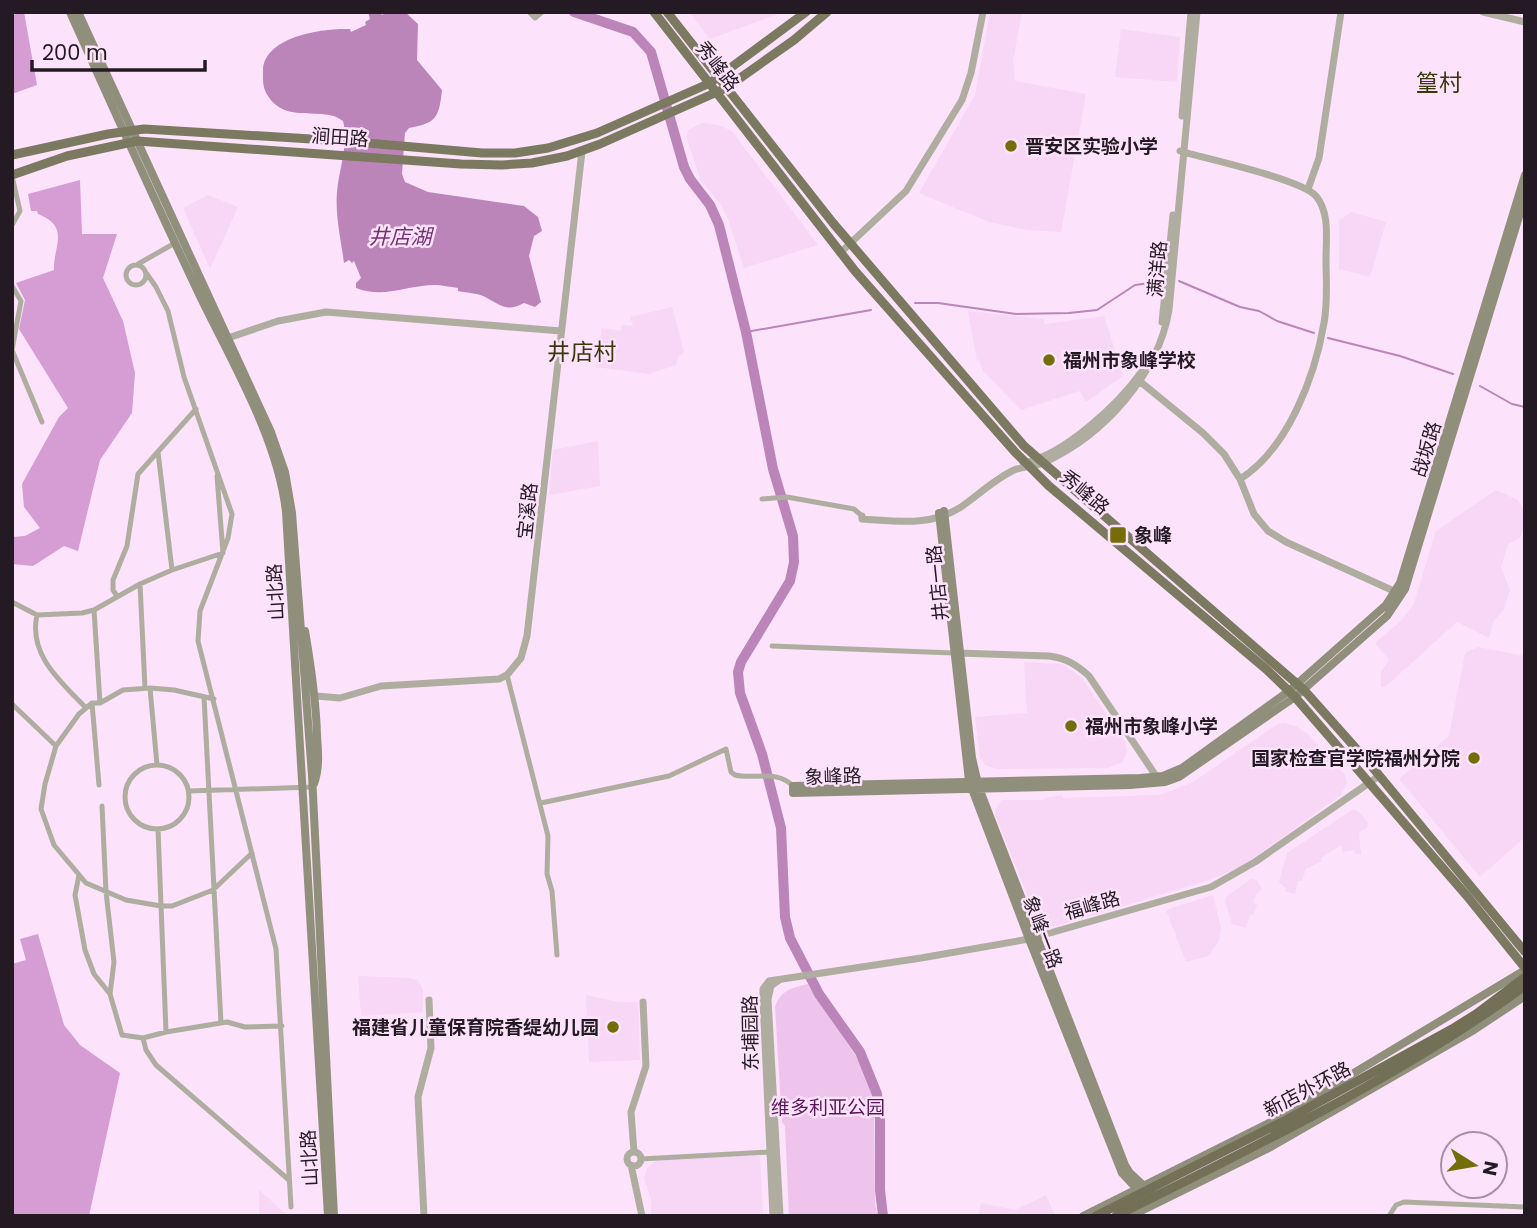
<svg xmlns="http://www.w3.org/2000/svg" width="1537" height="1228" font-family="Poppins,'Noto Sans SC',sans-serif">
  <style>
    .built { fill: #f7d7f5 }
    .green { fill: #efc4ec }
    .forest { fill: #d59dd3 }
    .water { fill: #bc85ba }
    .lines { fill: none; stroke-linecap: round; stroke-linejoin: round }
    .stream { stroke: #bc85ba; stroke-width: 2 }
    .river { stroke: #bc85ba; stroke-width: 10 }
    .minor { stroke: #aeada0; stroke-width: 5 }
    .tertiary { stroke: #aeada0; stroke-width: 7 }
    .secondary { stroke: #908f7b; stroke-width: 8 }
    .primary { stroke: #7b7a61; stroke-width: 9 }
    .trunk-bridge { stroke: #727056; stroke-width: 9 }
    .poi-dot { fill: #746d09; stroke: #fce2fa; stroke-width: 2.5 }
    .labels { text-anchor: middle; stroke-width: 5; stroke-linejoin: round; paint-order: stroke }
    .street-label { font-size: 19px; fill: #241a23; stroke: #fce2fa }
    .poi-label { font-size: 19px; font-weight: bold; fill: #241a23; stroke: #fce2fa; text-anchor: start }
    .park-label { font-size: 19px; fill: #591759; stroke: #fce2fa }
    .water-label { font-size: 21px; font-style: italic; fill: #733173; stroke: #fce2fa }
    .quarter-label { font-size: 23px; fill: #3b370d; stroke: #fce2fa }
  </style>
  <rect width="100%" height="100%" fill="#fce2fa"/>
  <path class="built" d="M689,12H784L710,39Z
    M990,12H1022L1013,61L1015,81L1086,94L1061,232L1027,230L989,222L919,193L975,95Z
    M1121,29L1180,37L1177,82L1115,77Z
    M702,123L718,125L732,131L818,245L744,268L728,219L721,205L701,181L690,148L687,138L688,130Z
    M208,195L238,207L210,269L183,208Z
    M1351,212L1386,222L1370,277L1339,269V220Z
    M672,307L684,352L678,357L676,365L649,374L596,367L602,328L621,331L622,325L633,326L630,317Z
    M968,311L1043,319L1045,324L1104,316L1123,376L1086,402L1080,391L1021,410L983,371L979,360L977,361Z
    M598,441L600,486L549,495L553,450Z
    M1496,490L1518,500L1525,512V523L1520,538L1508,544L1501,567L1510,590L1504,609L1493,622L1489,638L1457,622L1385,687H1381V672L1389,660L1375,643L1402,620L1414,603L1436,531Z
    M1478,647L1525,656V837L1480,877L1399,779L1449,736L1465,653Z
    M1024,662L1062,664L1081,677L1125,742L1127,752L1122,762L1108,768L998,769L985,765L980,757L975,717L1027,713Z
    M1283,723L1296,726L1308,734L1345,775L1347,783L1341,795L1242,866L1209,880L1057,926H1048L1036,916L996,817L995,810L1002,800H1043L1045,798L1062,795L1063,798L1160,795L1193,782L1276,725Z
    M1352,810L1358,811L1368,823L1367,827L1359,833L1361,854H1356L1354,850L1343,852L1341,845L1321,858L1322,861L1306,869L1302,881H1298L1295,894L1285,891L1286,888L1279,882L1287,853Z
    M1251,879L1257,880L1262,889L1256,894L1253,903L1257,904L1256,908L1253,915H1250L1246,928L1232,924L1225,901L1227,896Z
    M1213,895L1221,928L1219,941L1208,956L1186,962L1166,910Z
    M358,976L408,978L418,980L423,990V1012L361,1016Z
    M586,995L618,1002H638L640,1060L589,1062Z
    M760,1155L763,1216H651V1199L644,1179L647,1168L654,1162L660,1160Z
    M259,1190L288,1216H259Z
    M1046,1195L1055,1216H978L981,1203L1015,1210Z"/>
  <path class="green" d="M808,984L857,1058L874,1092L875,1204L878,1216H789L785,1126L782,1122L775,1007C781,990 791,988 808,984Z"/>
  <path class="forest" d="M24,12L37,85L12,94V15Z
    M80,180L82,234H117L103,278L123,321L135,373L132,413L100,460L78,551L64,546L33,566L12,564V537L25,536L40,528L24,507L22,484L59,417L68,408L19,329L25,300L16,283L54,270C53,246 71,227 38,214L37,211H31L28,194Z
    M38,934L64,1025L80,1045L120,1073L89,1216H12V964L26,960L20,939Z"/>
  <path class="water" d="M368,12H380L382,15L387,12H405L418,24L417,60L442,90C439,117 437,123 409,128L405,133L402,174L405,182L428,192L524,206L538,217L542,231L534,236L529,256L541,302L535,307L524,303C507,312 502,306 487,298C479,293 467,293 458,291V288C450,287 442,285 435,285C407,285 384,299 356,288V283L361,278L354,261L352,263L349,260L344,263C341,240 335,215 337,192C339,169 349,144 343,121C324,105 286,125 268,96C262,87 263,79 263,69C266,36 323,28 350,29L351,32L366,25L365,22L370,19Z"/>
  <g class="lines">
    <path class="stream" d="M1179,281L1240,307L1259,311L1277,321L1314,333
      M915,303H938L1016,314L1069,313L1097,310L1135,285L1157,282
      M746,332L871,310
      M1328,338L1400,356L1453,374
      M1480,386L1512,404L1525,407"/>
    <path class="river" d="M574,12L633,32L651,52L684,167L690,179L710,205L719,225L746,332L773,469L793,536L794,562L790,581L741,662L738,672L740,693L762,754L781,828L785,917L790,938L819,994L860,1052L877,1094L880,1120V1190L883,1216"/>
    <path class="minor" d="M529,12L535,18L542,12
      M12,176L20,211L12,225
      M138,264L175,243
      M126 275a10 10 0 1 1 20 0a10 10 0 1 1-20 0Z
      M147,274L156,287L168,311L184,377L232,514L228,538L200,611L198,641L276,949L291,1207
      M12,286L21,301L12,350L42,422
      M158,452L172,570
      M762,499L787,497L854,509L862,516
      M140,584L145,688
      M117,596L113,590V580L127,546L138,474L196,409
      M12,602L37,615L82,613L94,610L140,584L172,570L223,553L217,476
      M94,610L100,703
      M37,615C28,655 61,682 86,708
      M772,646L953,653
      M507,675L548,836L547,874L552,891L557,955
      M150,688L157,765
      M204,697L221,1023
      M214,699L174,690L150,688L123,690L100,703H92L79,714L56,746L45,784L41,809L54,845L86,883L126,900L161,906H172L213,890L252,853
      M92,703L99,785
      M12,704L56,746
      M125 797a32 32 0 1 1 64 0a32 32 0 1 1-64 0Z
      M189,791L313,787
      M541,803L669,776L726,749L731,772L735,775C756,780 776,769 793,786
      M102,806L106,892L114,962L110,994
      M158,829L166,1032
      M79,875L75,895L85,950L94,974L110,994L122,1035L143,1038L166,1032L227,1022L245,1027L282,1026
      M143,1038L146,1050L156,1065L289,1180
      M641,1159L770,1152
      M1389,1216L1396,1205L1404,1202L1525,1207"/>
    <path class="tertiary" d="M1483,12L1525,22
      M1182,116L1191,12
      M1180,151C1207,159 1301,179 1316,196C1330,213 1326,238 1326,259C1326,280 1328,302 1324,323C1315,376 1288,449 1240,479
      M1308,189L1319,158L1341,12
      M840,253L906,191L962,100L971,73L983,12
      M1162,322L1173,215
      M228,338L278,321L326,312L561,331
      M1137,379L1203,433L1224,454L1240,479L1254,514L1268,531L1286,542L1396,592
      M1023,463C1063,456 1119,404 1142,371
      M862,516V519C897,521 930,527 961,507C978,495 995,479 1014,470C1024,466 1035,467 1045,462C1104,435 1158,375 1169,310L1197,12
      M958,653L1049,656C1066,658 1077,665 1089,676L1158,779
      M316,696L340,698L381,686L499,679L507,675L521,658L527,636L582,151
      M778,981L771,986L768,999L780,1216
      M634,1152L631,1112L646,1066L643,1002
      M627 1159a7 7 0 1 1 14 0a7 7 0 1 1-14 0Z
      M631,1165L642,1216
      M424,1216L418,1097L431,1048L429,1000
      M773,1216L763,1000V989L769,981L921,958L1029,939L1211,887L1255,862L1379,776"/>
    <path class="secondary" d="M70,12C112,106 154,199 198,292C230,359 278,438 286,512L328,1216
      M78,12L271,432L285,472L292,513L312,775L334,1216
      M1525,175L1400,583L1386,605L1289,691L1182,768L1163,776L1140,778L793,786V793L1130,785L1165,782L1179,777L1295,697L1387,616L1405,589L1525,197
      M944,511L972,758L979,788L1125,1165L1130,1173L1160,1201
      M939,513L969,781L1029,939L1122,1173L1152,1205
      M305,631C311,666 316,700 317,735C318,752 320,767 314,784
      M1083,1216L1279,1118L1525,970
      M1131,1216L1267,1149L1474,1030L1525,996"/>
    <path class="primary" d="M654,12L855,271L1015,452L1049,486L1266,669L1295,697L1467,896L1525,968
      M667,12L833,223L1024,446L1304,690L1368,762L1525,952
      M12,155L108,134L144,129L344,141L482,153H515L548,148L597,133L710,83L806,12
      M12,175L67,156L137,141L461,164L502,165L532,163L567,156L600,144L726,88L794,40L827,12"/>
    <path class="trunk-bridge" d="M1096,1216L1288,1119L1452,1029L1476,1014L1525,977
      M1116,1216C1255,1146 1399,1078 1525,986"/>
  </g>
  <g class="poi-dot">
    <circle cx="1011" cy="146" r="7"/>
    <circle cx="1049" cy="360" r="7"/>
    <rect x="1109" y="526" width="18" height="18" rx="3.5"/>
    <circle cx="1071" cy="726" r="7"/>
    <circle cx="1474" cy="758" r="7"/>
    <circle cx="613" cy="1027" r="7"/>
  </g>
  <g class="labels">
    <g class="street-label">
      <text transform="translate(718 66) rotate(52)" y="7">秀峰路</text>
      <text transform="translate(340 137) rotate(4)" y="7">涧田路</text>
      <text transform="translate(1157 269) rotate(-85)" y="7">满洋路</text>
      <text transform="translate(1426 449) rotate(-73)" y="7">战坂路</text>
      <text transform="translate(1085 492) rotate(40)" y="7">秀峰路</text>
      <text transform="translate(527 511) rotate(-84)" y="7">宝溪路</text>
      <text transform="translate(937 583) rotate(-96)" y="7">井店一路</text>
      <text transform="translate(275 592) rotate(-93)" y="7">山北路</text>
      <text transform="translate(833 776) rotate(-2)" y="7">象峰路</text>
      <text transform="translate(1092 905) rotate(-16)" y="7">福峰路</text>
      <text transform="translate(1043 932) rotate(69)" y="7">象峰一路</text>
      <text transform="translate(750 1033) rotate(-91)" y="7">东埔园路</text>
      <text transform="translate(1307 1089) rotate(-28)" y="7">新店外环路</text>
      <text transform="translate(309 1158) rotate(-93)" y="7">山北路</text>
    </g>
    <g class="poi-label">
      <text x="1025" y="153">晋安区实验小学</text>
      <text x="1063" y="367">福州市象峰学校</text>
      <text x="1134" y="542">象峰</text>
      <text x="1085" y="733">福州市象峰小学</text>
      <text x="1460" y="765" text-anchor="end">国家检查官学院福州分院</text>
      <text x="599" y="1034" text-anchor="end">福建省儿童保育院香缇幼儿园</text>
    </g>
    <g class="park-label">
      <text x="828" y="1114">维多利亚公园</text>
    </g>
    <g class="water-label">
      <text x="400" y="244">井店湖</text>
    </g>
    <g class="quarter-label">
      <text x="1439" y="91">篁村</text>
      <text x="582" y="360">井店村</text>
    </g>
  </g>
  <rect width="1537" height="1228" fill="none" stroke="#241a23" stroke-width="28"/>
  <g transform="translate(1474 1165) rotate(101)"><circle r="33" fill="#fce2fa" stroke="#a692a4" stroke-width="2"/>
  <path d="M0-5L12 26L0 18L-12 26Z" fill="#746d09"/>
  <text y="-10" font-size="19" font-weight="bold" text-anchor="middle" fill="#241a23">N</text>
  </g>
  <path d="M32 60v10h173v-10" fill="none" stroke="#241a23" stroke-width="3.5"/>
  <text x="42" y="60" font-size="21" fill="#241a23" stroke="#fce2fa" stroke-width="5" paint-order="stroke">200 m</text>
</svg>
